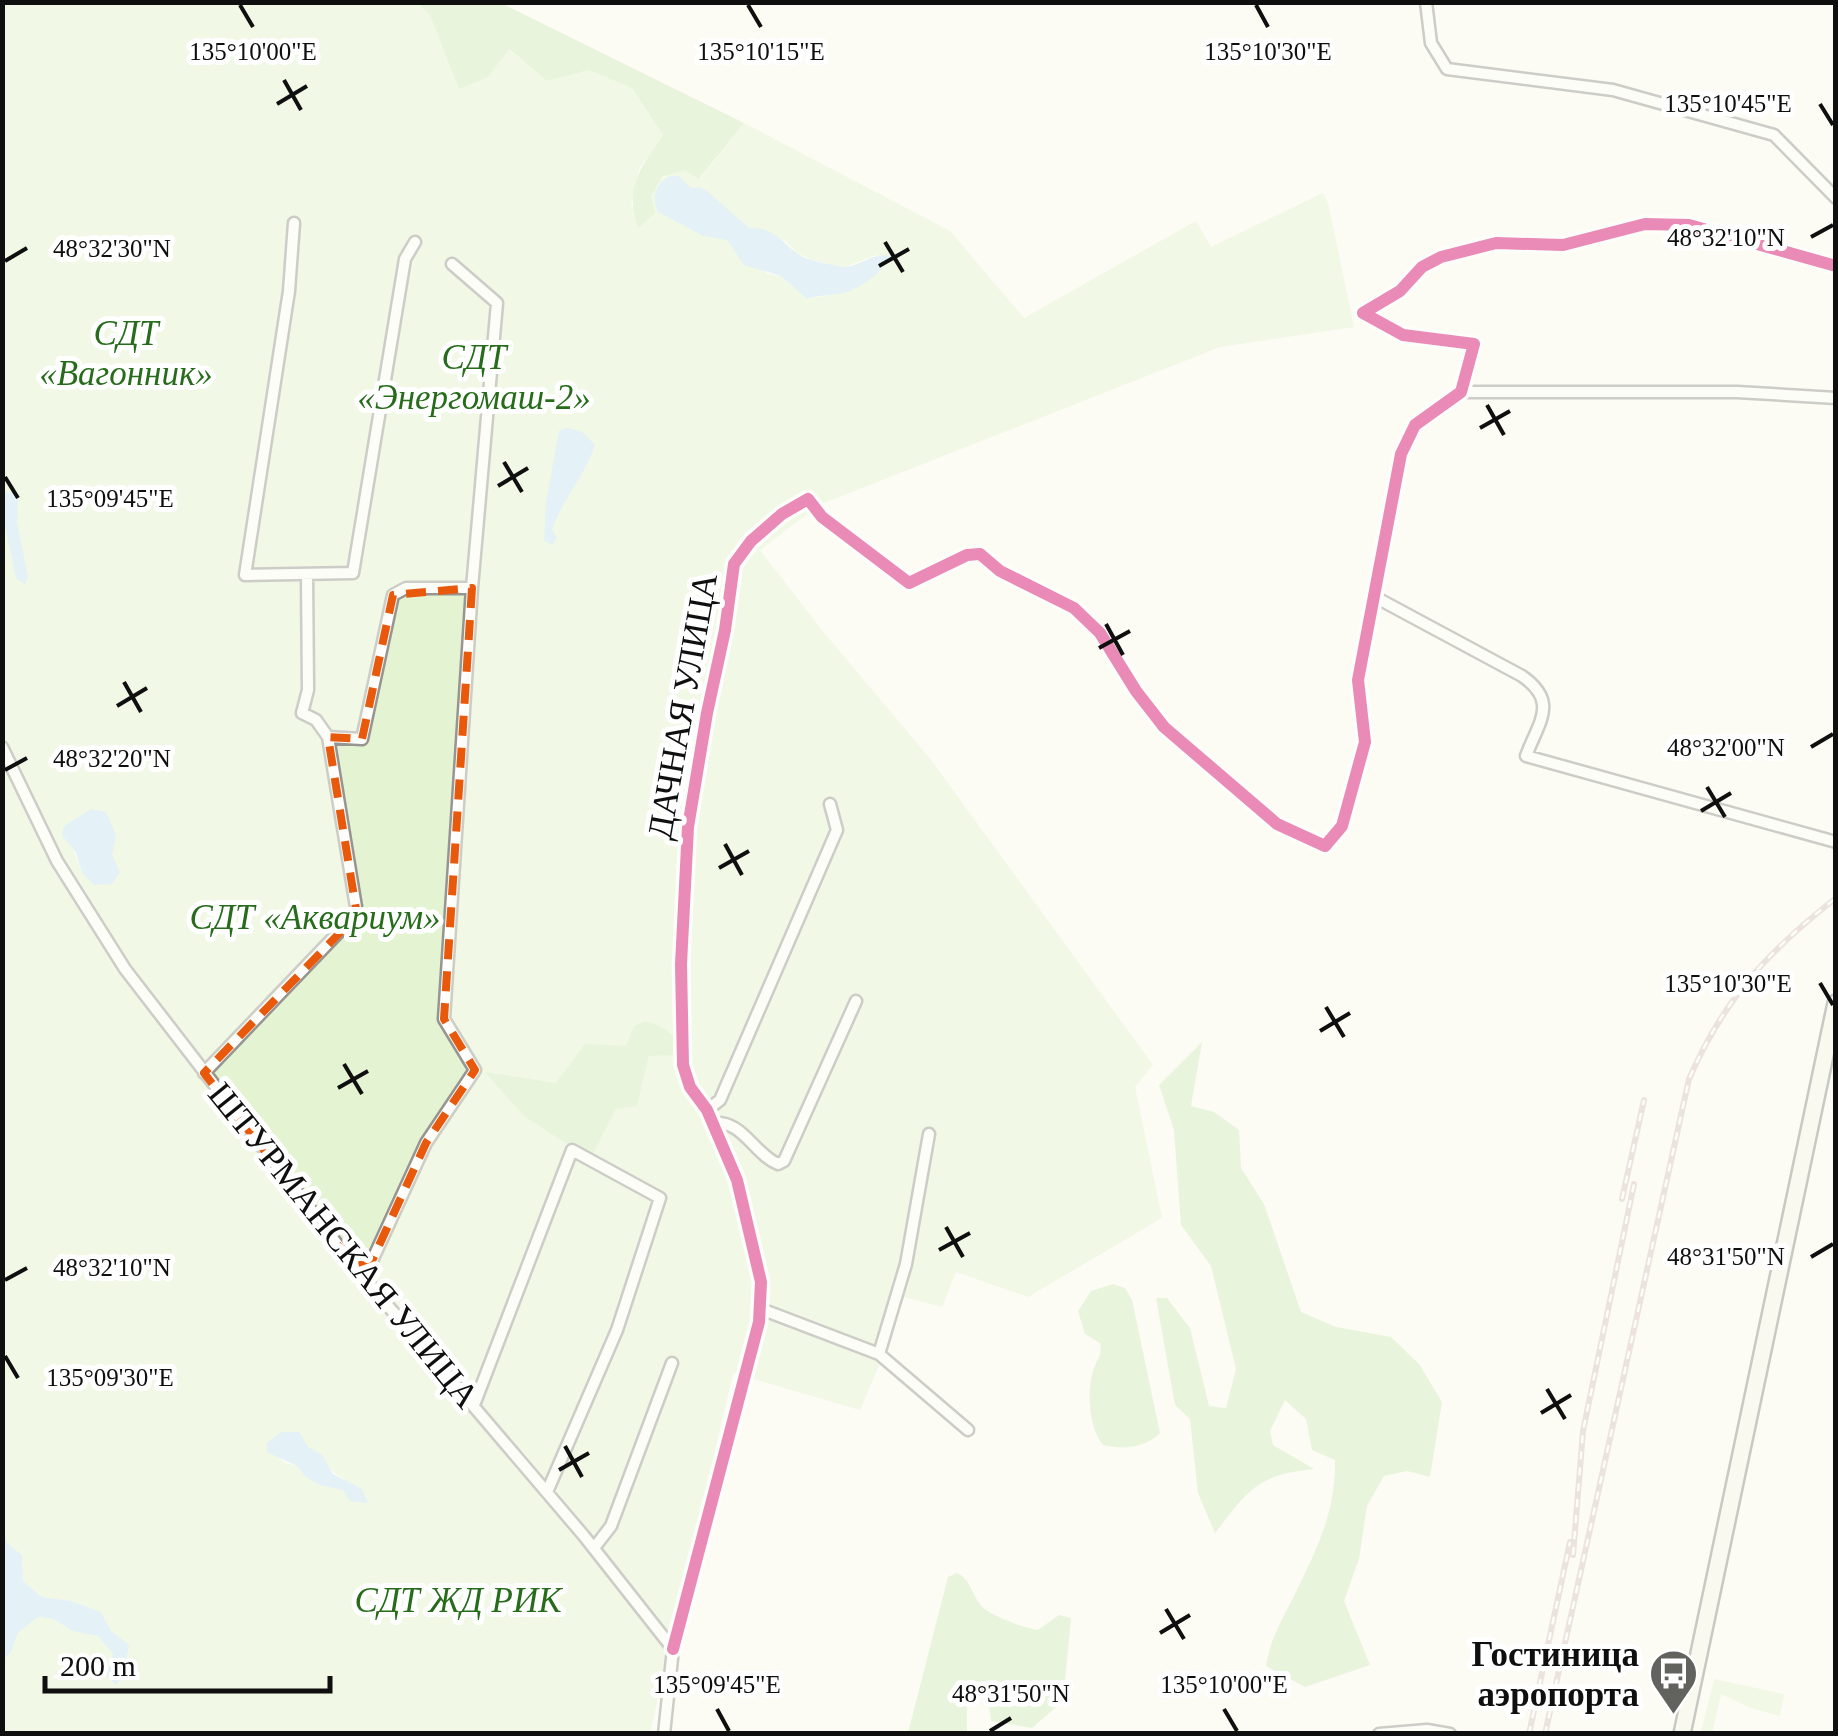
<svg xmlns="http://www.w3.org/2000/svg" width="1838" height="1736" font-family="Georgia,serif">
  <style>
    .green { fill: #e4f3d2; fill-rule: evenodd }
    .forest { fill: #d3ebc0 }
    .water { fill: #c8e5f8 }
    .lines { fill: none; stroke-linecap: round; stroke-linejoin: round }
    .street-casing { stroke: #969592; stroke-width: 15 }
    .secondary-casing { stroke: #8c8c89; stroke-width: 20 }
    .street { stroke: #fffefd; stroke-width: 10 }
    .secondary { stroke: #f5f5eb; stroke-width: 15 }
    .rail-casing { stroke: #d9c5c4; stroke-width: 6 }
    .rail { stroke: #fff; stroke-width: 2.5; stroke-dasharray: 8; stroke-linecap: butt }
    .cycleway-casing { stroke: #fff; stroke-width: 19 }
    .cycleway { stroke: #d6006c; stroke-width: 12 }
    .marked { fill: none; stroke: #e8590c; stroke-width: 8; stroke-dasharray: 20 12; stroke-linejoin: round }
    .ticks { fill: none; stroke: #0f0f0f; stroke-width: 4 }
    .labels { text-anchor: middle; stroke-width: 10; stroke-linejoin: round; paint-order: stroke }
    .park-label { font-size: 35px; font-style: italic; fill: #266c1a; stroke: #fff }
    .street-label { font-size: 35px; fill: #0f0f0f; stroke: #fff }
    .poi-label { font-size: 35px; font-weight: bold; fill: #0f0f0f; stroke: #fff; text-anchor: end }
    .ticks-label { font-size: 25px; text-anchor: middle; fill: #0f0f0f; stroke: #fff; stroke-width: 10; stroke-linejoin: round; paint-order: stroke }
  </style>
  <rect width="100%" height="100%" fill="#fcfbf4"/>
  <path class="green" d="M2,3H418L430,15L459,88L488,77L508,49L547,81L589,70L632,88L663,135L639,169L631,206L651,204C649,182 665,175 684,170L700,179L744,123L950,231L1024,318L1196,221L1211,247L1323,193L1328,203L1354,327L1220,347L819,505L760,550L821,629L931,760L1153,1065L1135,1087L1162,1218L1028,1297L956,1272L942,1307L904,1297L887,1347L860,1410L733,1373L650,1733H3V1659L10,1654L18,1633L38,1617L54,1619L72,1631L98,1635L113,1654L115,1685L123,1674L111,1631L101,1612L71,1601L42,1597L23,1581L22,1555L7,1543L3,1518ZM701,187L749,228L786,241L797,253L810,259L842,268L878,254L835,294L807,299L781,276L768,274L732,248L727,239L703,236L658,212L691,188ZM91,809L112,855L82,873L64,826ZM645,1021L672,1033L649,1056L637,1106L616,1109L487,1073L556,1083L626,1047L634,1026ZM308,1447C324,1457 328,1472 345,1479L343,1490L319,1485L306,1477L297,1466L285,1463L276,1454Z
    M1714,1679L1784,1694L1780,1716L1751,1708L1721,1694L1712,1733H1701Z"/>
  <path class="forest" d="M418,3H501L744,123L699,179L684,170L662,177L651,196L655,213L638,228C624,188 641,167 663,135L632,88L589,70L547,81L509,49L488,77L459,89L430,15Z
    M645,1021C664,1027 679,1033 679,1055L649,1056L637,1106L616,1109L590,1159L524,1116L485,1072L556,1083L585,1044L626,1046L634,1026Z
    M1202,1042L1191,1106L1214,1112L1239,1130L1241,1168L1264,1204L1301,1312L1336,1327L1391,1337L1419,1364L1442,1402L1430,1477L1407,1471L1384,1476L1367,1506L1359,1559L1344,1601L1370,1665L1305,1687L1266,1666C1270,1639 1283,1618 1295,1594C1317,1549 1336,1511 1335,1460L1312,1450L1306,1419L1285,1400L1270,1431L1273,1445L1314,1469C1257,1475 1249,1489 1215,1533L1198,1493L1190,1419L1175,1405L1156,1298H1167L1190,1328L1209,1406L1226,1408L1236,1369L1211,1266L1181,1225L1174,1130L1159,1085Z
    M1113,1284L1125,1288L1132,1300L1160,1433C1146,1448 1122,1450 1103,1445C1088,1427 1086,1387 1095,1366C1099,1356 1102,1355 1100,1343L1085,1334L1078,1311L1091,1291Z
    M957,1573C973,1580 972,1600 986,1610C1000,1619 1022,1627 1038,1630L1059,1615L1071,1618L1063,1701L1032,1728L991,1721L988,1697L967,1703V1733H908L948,1577Z"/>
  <path class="water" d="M671,176H679L691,188L700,187L707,191L749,228C774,227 780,241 798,254C808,261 825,263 837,266C855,272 871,251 891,256C883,271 864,286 847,292C834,296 821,294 807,299L781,276L744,265L727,240L703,236L658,212C651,197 656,182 671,176Z
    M566,428L581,431L595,445C586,473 564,498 552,529L557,538L552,545L544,541L546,503L559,431Z
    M12,492L18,500L17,522L28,577L25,584L16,578C11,549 2,523 3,493Z
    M91,809L106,812L116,835L112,855L120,872L112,884L94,885L82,873L76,853L62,835L64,826Z
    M281,1432H299L308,1447L322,1455L333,1474L362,1489L368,1503L350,1501L343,1490L319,1485L306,1477L297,1466L267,1452V1443Z
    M2,1518L7,1543L22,1555L23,1581L42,1597L71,1601L101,1612L111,1631L129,1645L123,1674L116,1685L107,1676L113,1654L98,1636L72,1631L54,1619L38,1617L18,1633L10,1654L3,1659Z"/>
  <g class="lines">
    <defs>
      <path id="street" d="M1426,2L1431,43L1447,69L1613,90L1774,135L1836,198
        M294,223L289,291L245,575L353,573L405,259L415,242
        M1461,392H1737L1836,398
        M1375,597L1522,676C1559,702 1539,721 1526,756L1836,842
        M328,737L362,739L393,595L406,588H472
        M2,747L57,861L125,969L354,1266L584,1536L673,1649L664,1734
        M204,1073L357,913L328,737L316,720L302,713L308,690L307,575
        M707,1110L720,1100L837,830L830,804
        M712,1123C742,1119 754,1154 778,1164L784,1161L856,1001
        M354,1266L371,1263L426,1143L475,1070L444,1019L472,588L497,303L452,264
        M761,1309L879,1354L968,1430
        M879,1354L906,1264L929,1134
        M474,1405L572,1150L660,1198L617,1330L547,1492
        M594,1548L611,1526L672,1363
        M673,1649L759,1322L761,1282L737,1180L707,1110L690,1087L683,1065L681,964L688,827L707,713L725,630L734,564L751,541L782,514L808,499L822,517L909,583L967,555L980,554L1000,571L1074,608L1100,633L1136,691L1164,727L1277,824L1325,846L1342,826L1365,742L1358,680L1401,454L1415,425L1461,392L1474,344L1403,335L1363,313L1400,291L1422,267L1441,257L1496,243L1563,245L1645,224L1689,225L1836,266
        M1379,1734L1427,1730L1450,1734"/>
      <path id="secondary" d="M1682,1734L1836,1003"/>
    </defs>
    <use href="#street" class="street-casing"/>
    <use href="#secondary" class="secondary-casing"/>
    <use href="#street" class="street"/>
    <use href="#secondary" class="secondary"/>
    <defs>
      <path id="rail" d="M1622,1199L1644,1100
        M1573,1555L1583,1431L1634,1184
        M1529,1734L1570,1542
        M1545,1734L1689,1079C1724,999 1767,952 1836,898"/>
    </defs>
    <use href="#rail" class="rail-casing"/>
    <use href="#rail" class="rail"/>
    <defs>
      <path id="cycleway" d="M673,1649L759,1322L761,1282L737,1180L707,1110L690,1087L683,1065L681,964L688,827L707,713L725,630L734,564L751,541L782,514L808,499L822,517L909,583L967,555L980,554L1000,571L1074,608L1100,633L1136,691L1164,727L1277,824L1325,846L1342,826L1365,742L1358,680L1401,454L1415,425L1461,392L1474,344L1403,335L1363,313L1400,291L1422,267L1441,257L1496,243L1563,245L1645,224L1689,225L1836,266"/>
    </defs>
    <use href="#cycleway" class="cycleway-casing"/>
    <use href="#cycleway" class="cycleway"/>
  </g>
  <path d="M0 0H1838V1736H0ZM472,588L444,1019L475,1070L426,1143L371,1263L354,1266L204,1073L357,915L328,737L362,739L393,595Z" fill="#fcfbf4" fill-opacity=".55" fill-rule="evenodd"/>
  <path class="marked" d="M472,588L444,1019L475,1070L426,1143L371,1263L354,1266L204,1073L357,915L328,737L362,739L393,595Z"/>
  <path class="ticks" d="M240,5L253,27M748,5L761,27M1256,5L1268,27M284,80L301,110M277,104L307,86M1820,104L1833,125M1811,237L1833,225M885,242L903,272M5,261L27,248M879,266L909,249M1487,405L1504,435M1480,428L1510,411M504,462L522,492M5,477L18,498M498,486L528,468M1106,624L1123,655M1099,648L1130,631M124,682L141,712M117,706L147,688M1811,747L1833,734M5,770L27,758M1707,787L1725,817M1701,811L1731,793M725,844L742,875M719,868L749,851M1820,983L1833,1005M1326,1007L1344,1037M1320,1031L1350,1013M344,1064L362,1094M338,1088L368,1071M946,1227L963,1257M939,1250L970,1233M1811,1257L1833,1244M5,1280L27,1268M5,1356L18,1378M1547,1389L1565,1419M1541,1413L1571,1395M565,1446L582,1477M559,1470L589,1453M1166,1609L1184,1639M1160,1633L1190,1615M717,1709L729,1731M1224,1709L1237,1731M990,1731L1011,1718"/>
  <defs>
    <symbol id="bus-pin" viewBox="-11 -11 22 30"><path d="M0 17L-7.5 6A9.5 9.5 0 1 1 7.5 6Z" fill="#62625f" stroke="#fff"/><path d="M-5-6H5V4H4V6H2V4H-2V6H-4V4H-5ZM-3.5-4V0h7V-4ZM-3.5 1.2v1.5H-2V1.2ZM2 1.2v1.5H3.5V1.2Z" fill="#fff"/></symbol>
  </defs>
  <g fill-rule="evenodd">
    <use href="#bus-pin" x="1646" y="1646" width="55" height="75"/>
  </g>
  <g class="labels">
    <g class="park-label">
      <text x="126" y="345">СДТ<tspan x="126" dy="40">«Вагонник»</tspan></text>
      <text x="474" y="369">СДТ<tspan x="474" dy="40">«Энергомаш-2»</tspan></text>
      <text x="315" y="929">СДТ «Аквариум»</text>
      <text x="458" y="1612">СДТ ЖД РИК</text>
    </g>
    <g class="street-label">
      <text transform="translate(682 706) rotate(-80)" y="12">ДАЧНАЯ УЛИЦА</text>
      <text transform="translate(344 1245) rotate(51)" y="12">ШТУРМАНСКАЯ УЛИЦА</text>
    </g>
    <g class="poi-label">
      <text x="1639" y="1666">Гостиница<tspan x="1639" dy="40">аэропорта</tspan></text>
    </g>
  </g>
  <g class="ticks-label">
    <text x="253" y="60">135°10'00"E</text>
    <text x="761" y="60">135°10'15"E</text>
    <text x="1268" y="60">135°10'30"E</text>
    <text x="1728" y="112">135°10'45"E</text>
    <text x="1726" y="246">48°32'10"N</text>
    <text x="112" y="257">48°32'30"N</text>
    <text x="110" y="507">135°09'45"E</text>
    <text x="1726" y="756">48°32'00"N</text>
    <text x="112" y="767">48°32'20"N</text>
    <text x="1728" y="992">135°10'30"E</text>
    <text x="1726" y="1265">48°31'50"N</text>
    <text x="112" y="1276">48°32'10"N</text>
    <text x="110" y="1386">135°09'30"E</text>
    <text x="717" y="1693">135°09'45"E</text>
    <text x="1224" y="1693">135°10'00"E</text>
    <text x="1011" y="1702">48°31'50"N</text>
  </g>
  <rect width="1838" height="1736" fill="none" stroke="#0f0f0f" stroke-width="10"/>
  <path d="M45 1676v15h285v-15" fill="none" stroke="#0f0f0f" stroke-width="5"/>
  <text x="60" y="1676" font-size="30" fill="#0f0f0f" stroke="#ffffff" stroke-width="8" paint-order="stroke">200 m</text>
</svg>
